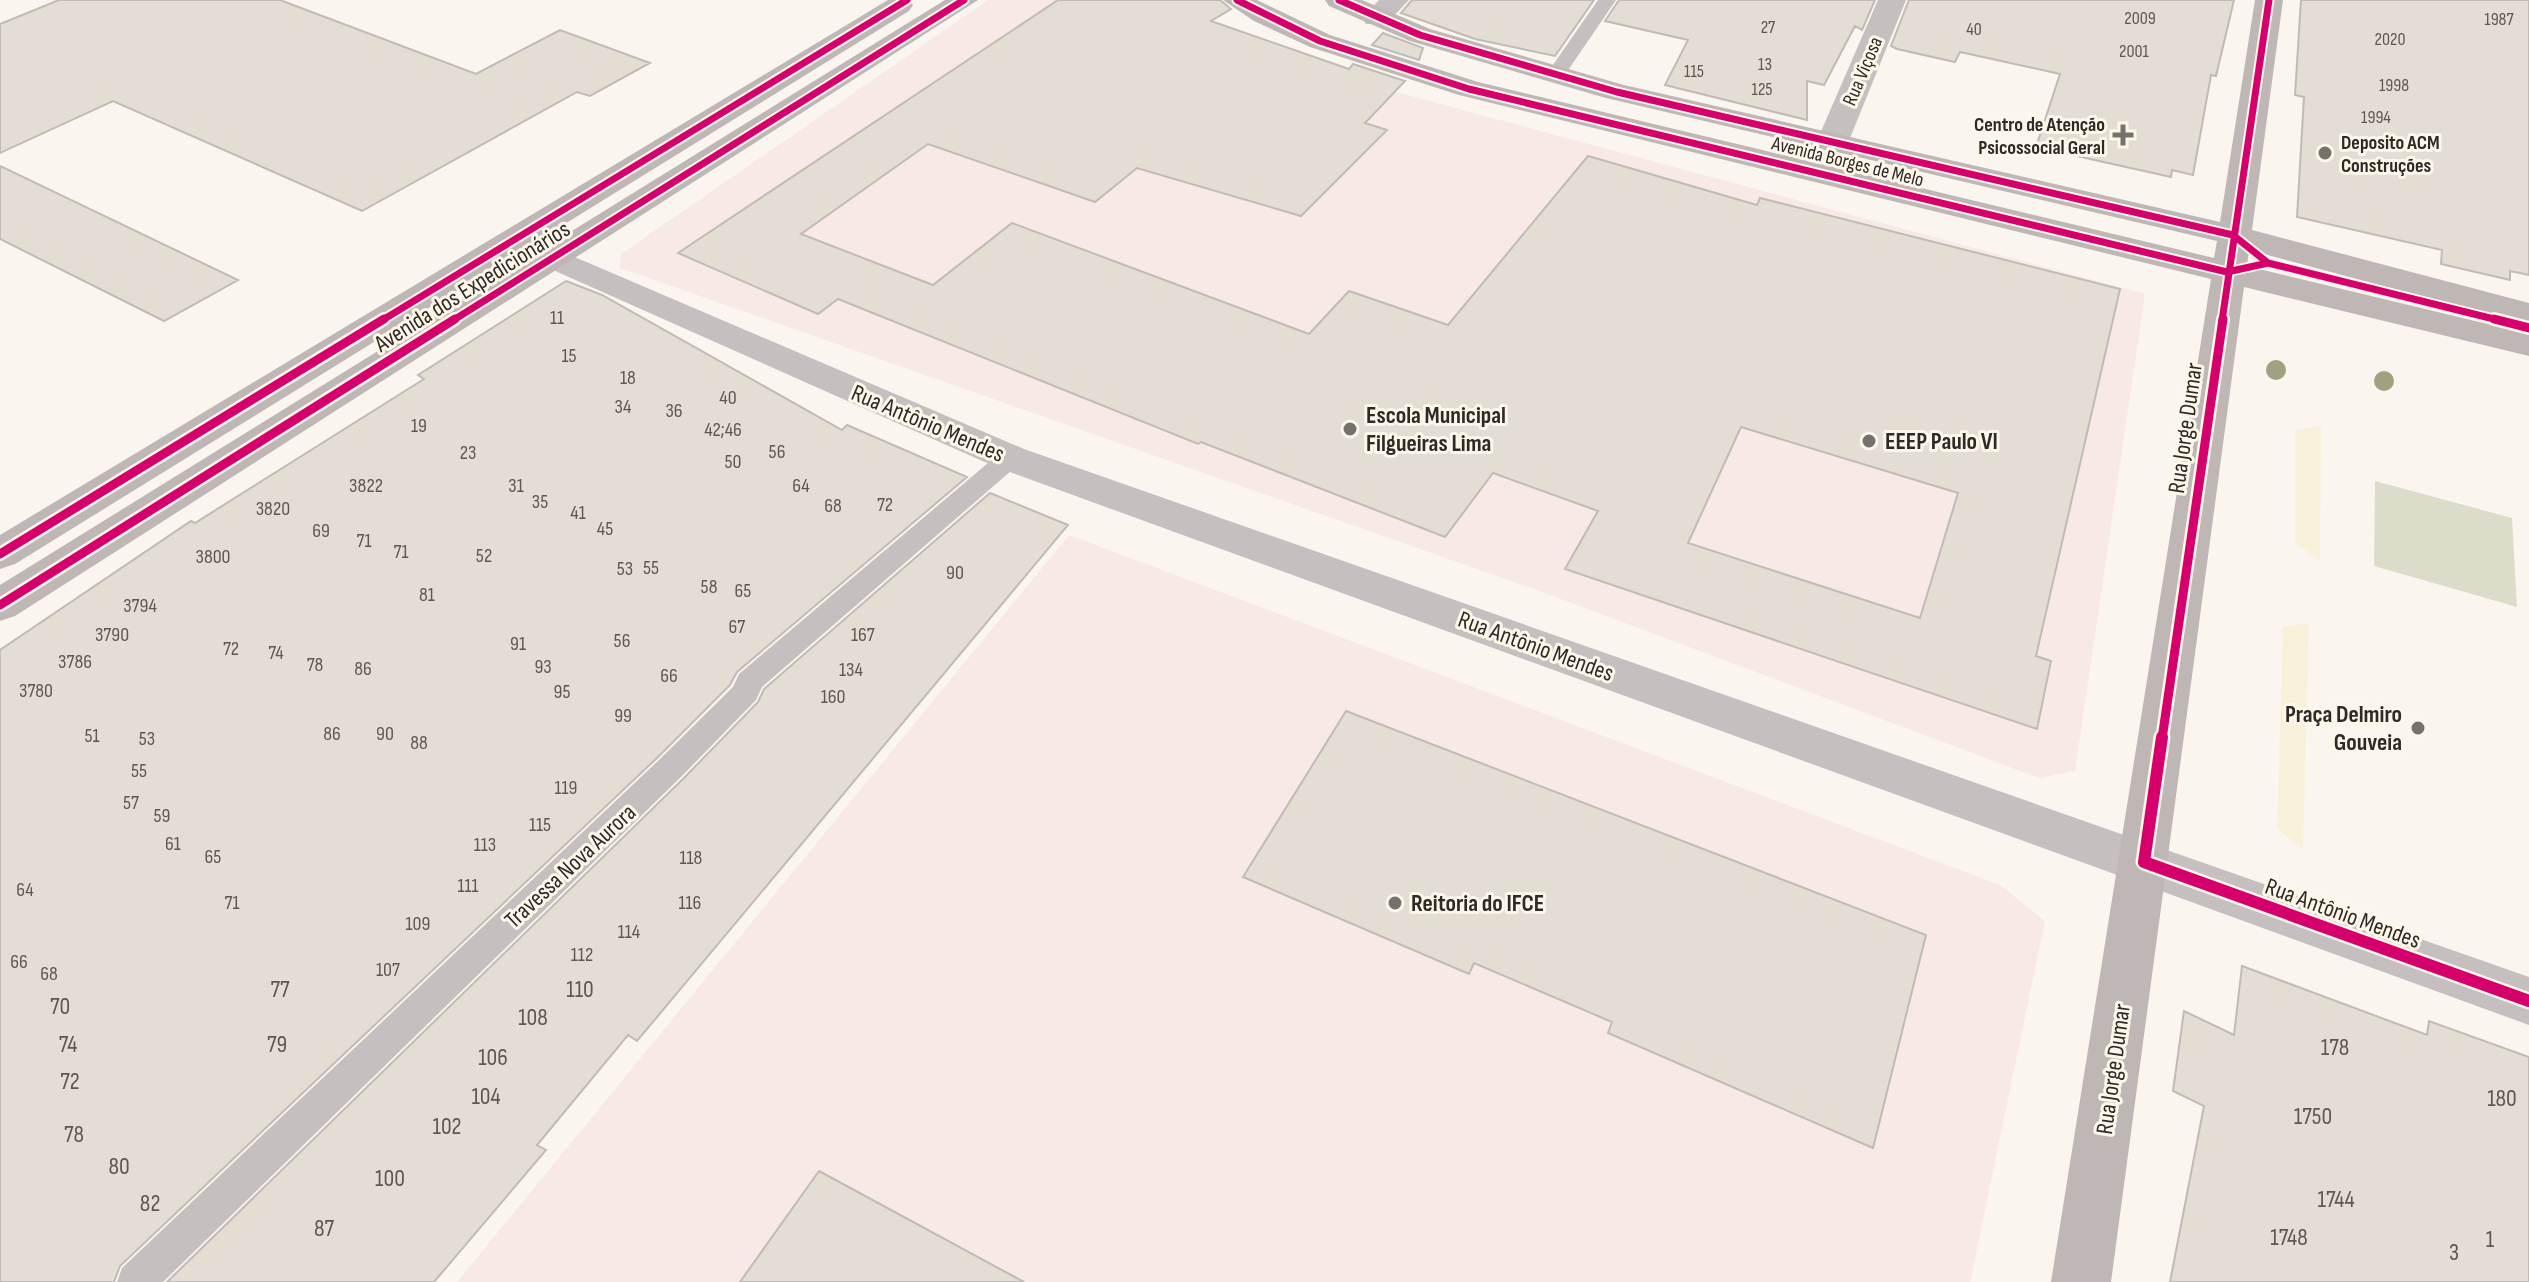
<svg xmlns="http://www.w3.org/2000/svg" width="2529" height="1282" font-family="'Sofia Sans Condensed',sans-serif">
  <style>
    .education { fill: #f8e9e6 }
    .green { fill: #dbddca }
    .sand { fill: #f8f1da }
    .building { fill: #e4ddd4; stroke: #bfbbb6; stroke-width: 2; fill-rule: evenodd }
    .lines { fill: none; stroke-linecap: round; stroke-linejoin: round }
    .service { fill: #c5bfbf; fill-rule: evenodd }
    .minor { fill: #c5bfbf; fill-rule: evenodd }
    .primary { fill: #bfb7b6; fill-rule: evenodd }
    .cycleway-far2-casing { stroke: #fff6ea; stroke-width: 11 }
    .cycleway-far1-casing { stroke: #fff6ea; stroke-width: 14 }
    .cycleway-casing { stroke: #fff6ea; stroke-width: 17 }
    .cycleway-far2 { stroke: #d6006c; stroke-width: 7 }
    .cycleway-far1 { stroke: #d6006c; stroke-width: 9 }
    .cycleway { stroke: #d6006c; stroke-width: 12 }
    .tree { fill: #9ea280 }
    .poi-dot { fill: #75726d; stroke: #fff6ea; stroke-width: 3 }
    .labels { text-anchor: middle; stroke-width: 6; stroke-linejoin: round; paint-order: stroke }
    .far-number-label { font-size: 18px; fill: #5c5852 }
    .far-street-label { font-size: 20px; fill: #2e2b27; stroke: #fff6ea }
    .far-poi-label { font-size: 20px; font-weight: bold; fill: #2e2b27; stroke: #fff6ea; text-anchor: end }
    .number-label { font-size: 20px; fill: #5c5852 }
    .street-label { font-size: 24px; fill: #2e2b27; stroke: #fff6ea }
    .poi-label { font-size: 24px; font-weight: bold; fill: #2e2b27; stroke: #fff6ea; text-anchor: start }
    .near-number-label { font-size: 24px; fill: #5c5852 }
  </style>
  <rect width="100%" height="100%" fill="#faf5ef"/>
  <path class="education" d="M988,0H1055L2145,294L2075,771L2039,778L1534,589L620,268L621,254Z
    M1069,535L2000,885L2045,921L1970,1282H457Z"/>
  <path class="green" d="M2375,481L2512,518L2517,607L2374,566Z"/>
  <path class="sand" d="M2321,426L2320,562L2295,542V431Z
    M2309,623L2303,849L2277,829L2283,627Z"/>
  <path class="building" d="M59,0H280L476,74L560,30L650,63L590,96L577,92L362,211L113,101L0,153V24Z
    M1058,0H1220L1231,9L1211,21L1349,69L1353,64L1405,81L1365,123L1387,130L1301,216L1137,168L1095,202L928,144L801,234L933,285L1012,223L1309,334L1349,291L1448,325L1588,156L1757,205L1760,198L2120,289L2036,656L2051,661L2037,729L1565,569L1598,511L1493,473L1445,537L1201,442L1198,444L838,299L818,314L678,253ZM1741,427L1958,493L1920,618L1688,543Z
    M1412,0H1594L1555,56L1475,39L1401,13Z
    M1619,0H1875L1862,30L1855,26L1824,85L1807,81V120L1665,85L1688,40L1605,21Z
    M1909,0H2234L2216,76L2211,75L2193,175L2172,170L2171,177L2036,147L2060,74L1960,52L1955,62L1897,49L1891,46Z
    M2301,0H2529V275L2510,271V280L2441,264L2442,250L2297,217L2304,97L2295,95Z
    M1383,33L1423,48L1419,60L1372,45Z
    M0,166L238,280L164,321L0,239Z
    M566,281L602,295L842,430L847,425L967,477L737,672L730,685L658,757L120,1266L114,1282H0V650L191,521L195,523L424,379L418,375Z
    M990,493L1068,525L637,1041L628,1035L537,1145L546,1150L434,1282H167L684,778L758,702L764,689Z
    M1346,711L1926,935L1873,1148L1608,1033L1612,1022L1474,963L1469,974L1243,877Z
    M2242,966L2427,1035L2429,1021L2529,1057V1282H2170L2204,1106L2173,1091L2184,1011L2234,1035Z
    M819,1171L1024,1282H740Z"/>
  <g class="lines">
    <path class="service" d="M1598,0H1616L1562,79H1548L1546,75Z
      M1010,450L1019,452L1022,458L1019,464L762,687L756,700L682,776L163,1282H117L122,1268L660,759L733,687L739,674L1001,452Z"/>
    <path class="minor" d="M1379,0H1409L1386,24H1366L1362,18Z
      M1878,0H1906L1848,143L1843,150H1821L1816,143Z
      M556,249L1024,449L2529,977V1025L996,467L544,266L539,259L544,252Z"/>
    <path class="primary" d="M888,0H909L913,5L909,11L15,564L0,569V535Z
      M945,0H978L15,616L0,621V585Z
      M1223,0H1257L1330,35L1478,82L2214,258L2217,241L1606,98L1410,41L1329,6L1325,0H1362L1430,29L1624,85L2220,222L2255,0H2283L2252,230L2529,303V325L2249,250L2247,266L2529,334V356L2244,287L2111,1282H2051L2211,279L1459,95L1310,47L1254,21Z"/>
    <defs>
      <path id="cycleway-far2" d="M1237,0L1320,41L1469,89L2227,272L2268,263L2502,321
        M1339,0L1420,35L1617,92L2233,235L2268,263
        M381,321L907,0
        M452,321L964,0
        M2222,321L2269,0"/>
      <path id="cycleway-far1" d="M2494,319L2529,328
        M0,554L384,319
        M0,605L455,319
        M2162,739L2223,319"/>
      <path id="cycleway" d="M2162,737L2144,862L2529,1001"/>
    </defs>
    <use href="#cycleway-far2" class="cycleway-far2-casing"/>
    <use href="#cycleway-far1" class="cycleway-far1-casing"/>
    <use href="#cycleway" class="cycleway-casing"/>
    <use href="#cycleway-far2" class="cycleway-far2"/>
    <use href="#cycleway-far1" class="cycleway-far1"/>
    <use href="#cycleway" class="cycleway"/>
  </g>
  <g class="tree">
    <circle cx="2276" cy="370" r="10"/>
    <circle cx="2384" cy="381" r="10"/>
  </g>
  <g class="poi-dot">
    <path d="M2119 123h8v8h8v8h-8v8h-8v-8h-8v-8h8z"/>
    <circle cx="2325" cy="153" r="8"/>
    <circle cx="1350" cy="429" r="8"/>
    <circle cx="1869" cy="441" r="8"/>
    <circle cx="2418" cy="728" r="8"/>
    <circle cx="1395" cy="903" r="8"/>
  </g>
  <g class="labels">
    <g class="far-number-label">
      <text x="2140" y="24">2009</text>
      <text x="2499" y="25">1987</text>
      <text x="1768" y="33">27</text>
      <text x="1974" y="35">40</text>
      <text x="2390" y="45">2020</text>
      <text x="2134" y="57">2001</text>
      <text x="1765" y="70">13</text>
      <text x="1694" y="77">115</text>
      <text x="2394" y="91">1998</text>
      <text x="1762" y="95">125</text>
      <text x="2376" y="123">1994</text>
    </g>
    <g class="far-street-label">
      <text transform="translate(1862 71) rotate(-67)" y="7">Rua Viçosa</text>
      <text transform="translate(1848 161) rotate(14)" y="7">Avenida Borges de Melo</text>
    </g>
    <g class="far-poi-label">
      <text x="2105" y="131">Centro de Atenção<tspan x="2105" dy="23">Psicossocial Geral</tspan></text>
      <text x="2341" y="149" text-anchor="start">Deposito ACM<tspan x="2341" dy="23">Construções</tspan></text>
    </g>
    <g class="number-label">
      <text x="557" y="324">11</text>
      <text x="569" y="362">15</text>
      <text x="628" y="384">18</text>
      <text x="728" y="404">40</text>
      <text x="623" y="413">34</text>
      <text x="674" y="417">36</text>
      <text x="419" y="432">19</text>
      <text x="723" y="436">42;46</text>
      <text x="777" y="458">56</text>
      <text x="468" y="459">23</text>
      <text x="733" y="468">50</text>
      <text x="366" y="492">3822</text>
      <text x="516" y="492">31</text>
      <text x="801" y="492">64</text>
      <text x="540" y="508">35</text>
      <text x="885" y="511">72</text>
      <text x="833" y="512">68</text>
      <text x="273" y="515">3820</text>
      <text x="578" y="519">41</text>
      <text x="605" y="535">45</text>
      <text x="321" y="537">69</text>
      <text x="364" y="547">71</text>
      <text x="401" y="558">71</text>
      <text x="484" y="562">52</text>
      <text x="213" y="563">3800</text>
      <text x="651" y="574">55</text>
      <text x="625" y="575">53</text>
      <text x="955" y="579">90</text>
      <text x="709" y="593">58</text>
      <text x="743" y="597">65</text>
      <text x="427" y="601">81</text>
      <text x="140" y="612">3794</text>
      <text x="737" y="633">67</text>
      <text x="112" y="641">3790</text>
      <text x="863" y="641">167</text>
      <text x="622" y="647">56</text>
      <text x="518" y="650">91</text>
      <text x="231" y="655">72</text>
      <text x="276" y="659">74</text>
      <text x="75" y="668">3786</text>
      <text x="315" y="671">78</text>
      <text x="543" y="673">93</text>
      <text x="363" y="675">86</text>
      <text x="851" y="676">134</text>
      <text x="669" y="682">66</text>
      <text x="36" y="697">3780</text>
      <text x="562" y="698">95</text>
      <text x="833" y="703">160</text>
      <text x="623" y="722">99</text>
      <text x="332" y="740">86</text>
      <text x="385" y="740">90</text>
      <text x="92" y="742">51</text>
      <text x="147" y="745">53</text>
      <text x="419" y="749">88</text>
      <text x="139" y="777">55</text>
      <text x="566" y="794">119</text>
      <text x="131" y="809">57</text>
      <text x="162" y="822">59</text>
      <text x="540" y="831">115</text>
      <text x="173" y="850">61</text>
      <text x="485" y="851">113</text>
      <text x="213" y="863">65</text>
      <text x="691" y="864">118</text>
      <text x="468" y="892">111</text>
      <text x="25" y="896">64</text>
      <text x="232" y="909">71</text>
      <text x="690" y="909">116</text>
      <text x="418" y="930">109</text>
      <text x="629" y="938">114</text>
      <text x="582" y="961">112</text>
      <text x="19" y="968">66</text>
      <text x="388" y="976">107</text>
      <text x="49" y="980">68</text>
    </g>
    <g class="street-label">
      <text transform="translate(472 286) rotate(-32)" y="8">Avenida dos Expedicionários</text>
      <text transform="translate(928 423) rotate(23)" y="8">Rua Antônio Mendes</text>
      <text transform="translate(2185 428) rotate(-82)" y="8">Rua Jorge Dumar</text>
      <text transform="translate(1536 646) rotate(20)" y="8">Rua Antônio Mendes</text>
      <text transform="translate(570 866) rotate(-43)" y="8">Travessa Nova Aurora</text>
      <text transform="translate(2343 913) rotate(20)" y="8">Rua Antônio Mendes</text>
      <text transform="translate(2113 1069) rotate(-82)" y="8">Rua Jorge Dumar</text>
    </g>
    <g class="poi-label">
      <text x="1366" y="423">Escola Municipal<tspan x="1366" dy="28">Filgueiras Lima</tspan></text>
      <text x="1885" y="449">EEEP Paulo VI</text>
      <text x="2402" y="722" text-anchor="end">Praça Delmiro<tspan x="2402" dy="28">Gouveia</tspan></text>
      <text x="1411" y="911">Reitoria do IFCE</text>
    </g>
    <g class="near-number-label">
      <text x="280" y="997">77</text>
      <text x="580" y="997">110</text>
      <text x="60" y="1014">70</text>
      <text x="533" y="1025">108</text>
      <text x="68" y="1052">74</text>
      <text x="277" y="1052">79</text>
      <text x="2335" y="1055">178</text>
      <text x="493" y="1065">106</text>
      <text x="70" y="1089">72</text>
      <text x="486" y="1104">104</text>
      <text x="2502" y="1106">180</text>
      <text x="2313" y="1124">1750</text>
      <text x="447" y="1134">102</text>
      <text x="74" y="1142">78</text>
      <text x="119" y="1174">80</text>
      <text x="390" y="1186">100</text>
      <text x="2336" y="1207">1744</text>
      <text x="150" y="1211">82</text>
      <text x="324" y="1236">87</text>
      <text x="2289" y="1245">1748</text>
      <text x="2490" y="1247">1</text>
      <text x="2454" y="1260">3</text>
    </g>
  </g>
</svg>
